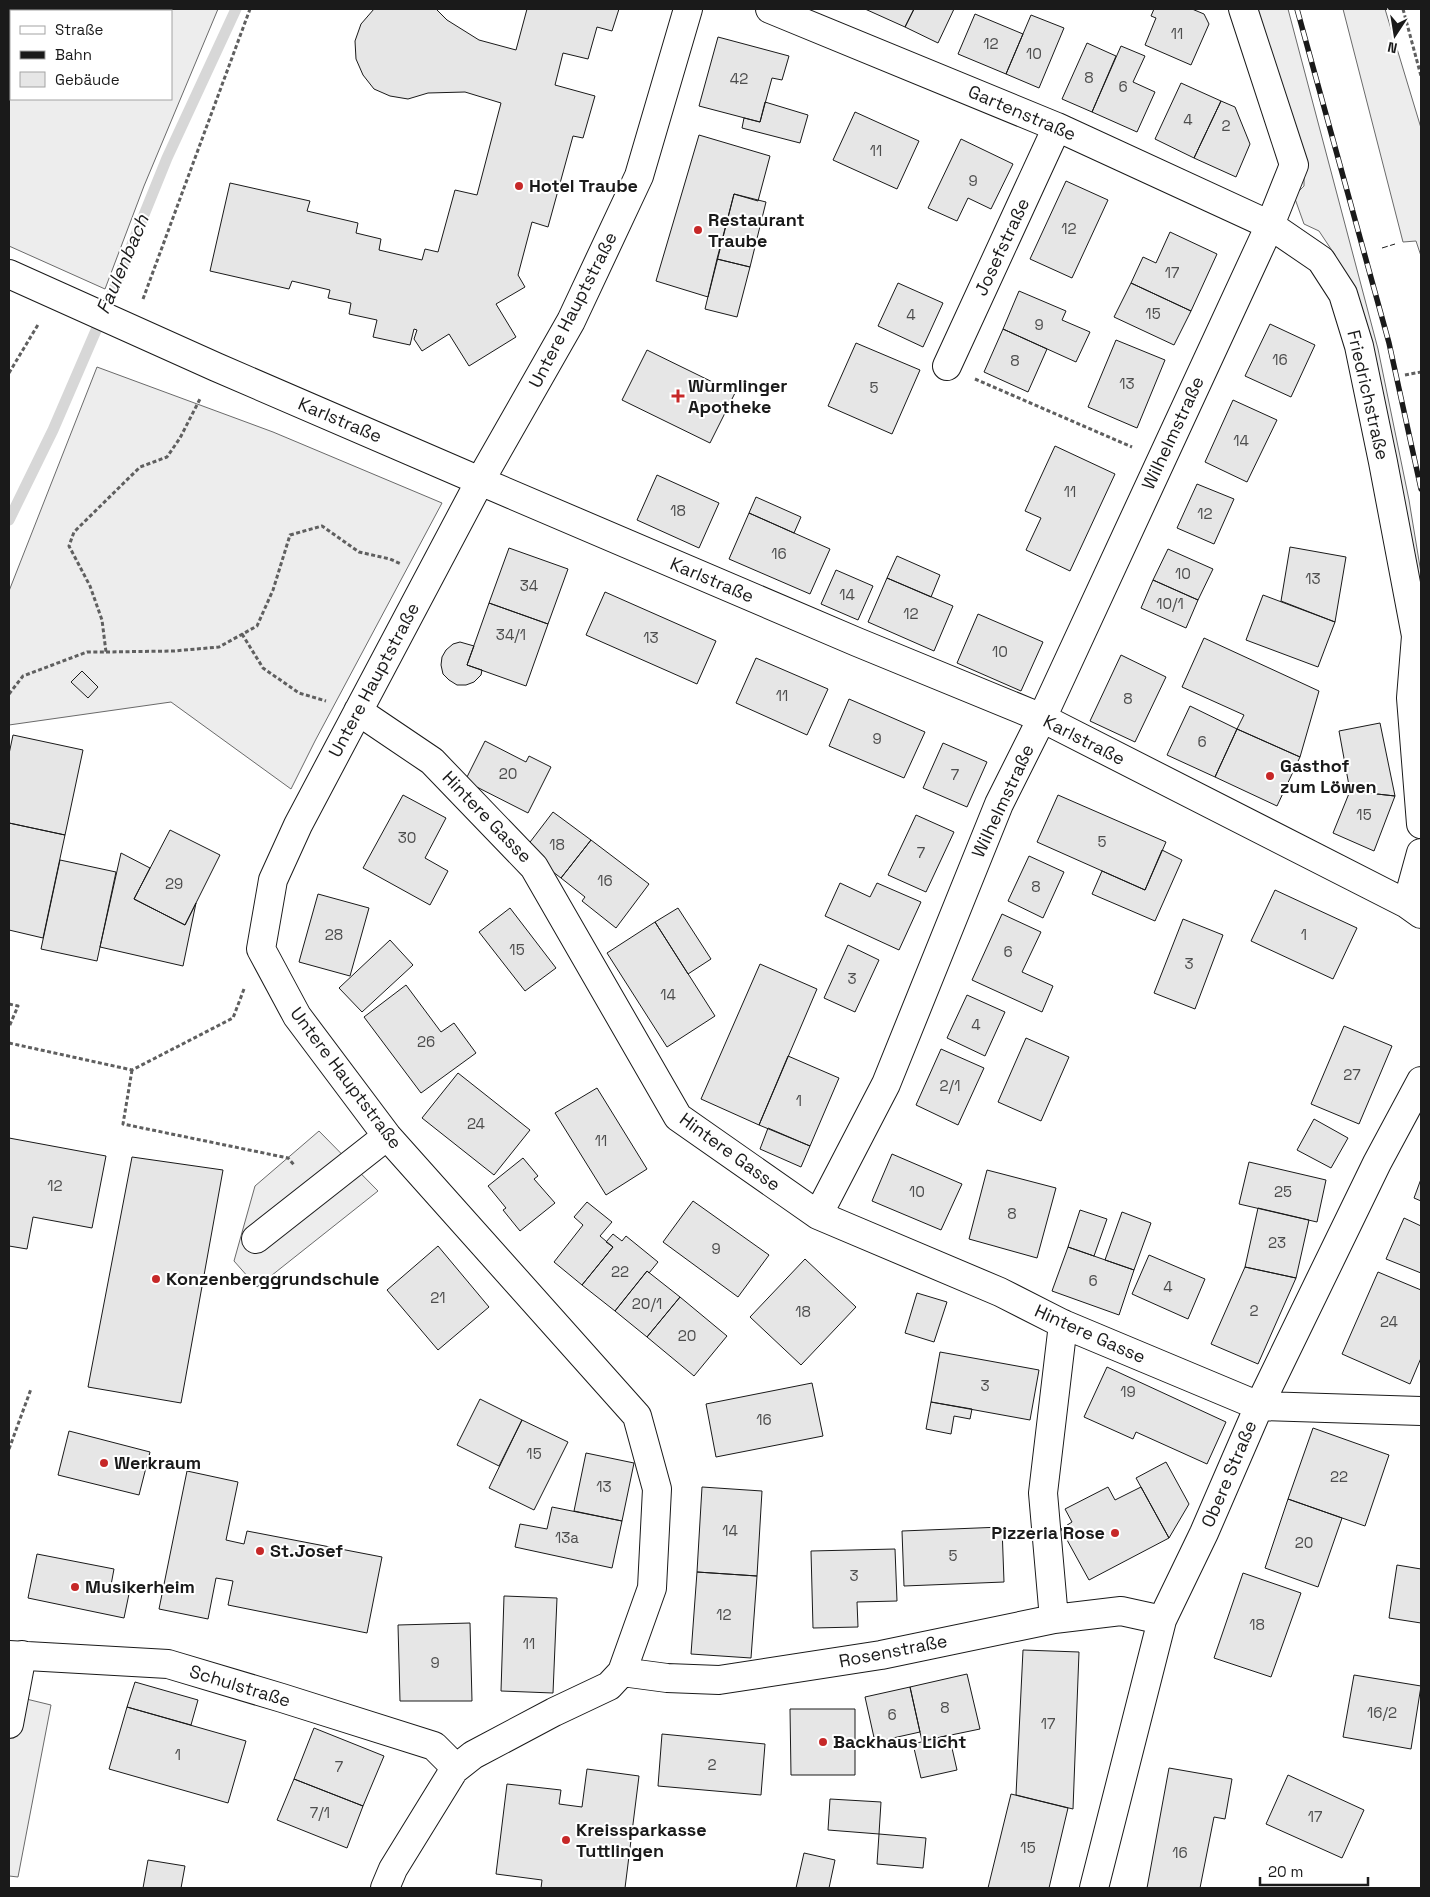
<svg xmlns="http://www.w3.org/2000/svg" width="1430" height="1897" font-family="'Space Grotesk',sans-serif">
  <style>
    .built { fill: #ededed; stroke: #6a6a6a; fill-rule: evenodd }
    .lines { fill: none; stroke-linecap: round; stroke-linejoin: round }
    .stream { stroke: #d7d7d7; stroke-width: 11 }
    .building { fill: #e6e6e6; stroke: #1a1a1a }
    .minor-casing { stroke: #1a1a1a; stroke-width: 30 }
    .path { stroke: #5f5f5f; stroke-width: 3; stroke-dasharray: 4 2.5; stroke-linecap: butt }
    .minor { stroke: #fff; stroke-width: 28 }
    .rail-casing { stroke: #1a1a1a; stroke-width: 5.5 }
    .rail { stroke: #fff; stroke-width: 4; stroke-dasharray: 11; stroke-linecap: butt }
    .fence { stroke: #1a1a1a; stroke-width: 1; stroke-dasharray: 6 2.5; stroke-linecap: butt }
    .poi-dot { fill: #c62828; stroke: #fff; stroke-width: 2 }
    .labels { text-anchor: middle; stroke-width: 4; stroke-linejoin: round; paint-order: stroke }
    .number-label { font-size: 15px; fill: #4d4d4d }
    .street-label { font-size: 18px; fill: #1a1a1a; stroke: #fff }
    .poi-label { font-size: 18px; font-weight: bold; fill: #1a1a1a; stroke: #fff; text-anchor: start }
    .water-label { font-size: 19px; font-style: italic; fill: #1a1a1a; stroke: #fff }
  </style>
  <rect width="100%" height="100%" fill="#fff"/>
  <path class="built" d="M9,9H218L144,186L105,289L9,246ZM171,11V99H11V11Z
    M1253,9H1288L1378,349L1409,500L1421,573V693L1363,346L1335,255L1319,231L1304,224L1294,196L1304,186V160Z
    M1343,9H1385L1421,128V256L1416,241L1403,242Z
    M97,367L273,432L442,503L315,741L291,789L171,702L9,725V591Z
    M319,1131L378,1191L257,1287L234,1261L255,1186Z
    M14,1696L51,1705L18,1877L9,1876V1724Z"/>
  <g class="lines">
    <path class="stream" d="M9,520L53,430L116,284L167,158L236,9"/>
  </g>
  <path class="building" d="M374,9H436L447,20L479,40L516,50L527,9H619L612,31L597,27L588,59L563,53L555,85L595,96L583,138L573,136L548,227L532,222L518,275L525,287L496,304L516,337L469,366L449,334L422,351L414,339L417,330L414,329L410,345L373,337L377,320L349,314L351,303L328,298L330,290L292,281L289,289L210,271L230,183L310,201L307,211L358,223L356,233L381,239L379,250L422,260L425,249L438,252L455,190L477,195L501,103L465,92L428,93L408,99L390,96L374,89L363,75L356,59L355,41L361,24Z
    M865,9H914L905,27Z
    M914,9H954L938,43L905,27Z
    M1154,9H1192L1204,14L1209,24L1191,65L1145,45L1156,18L1151,16Z
    M975,14L1023,34L1006,74L958,54Z
    M1031,15L1064,28L1039,88L1006,74Z
    M718,37L789,56L782,80L772,78L760,122L699,106Z
    M1087,43L1116,56L1092,112L1062,99Z
    M1121,46L1145,56L1133,82L1155,92L1137,132L1092,112Z
    M1181,83L1221,101L1194,158L1155,139Z
    M1221,101L1235,107L1250,144L1236,177L1194,158Z
    M765,102L808,115L800,143L742,128L744,118L760,122Z
    M855,112L919,141L897,189L833,160Z
    M699,135L770,156L758,201L734,194L708,297L656,281Z
    M961,139L1013,164L991,209L968,198L957,221L928,208Z
    M1066,181L1108,200L1072,278L1030,259Z
    M734,194L766,202L750,267L717,259Z
    M1170,232L1217,254L1191,311L1131,283L1143,257L1156,263Z
    M717,259L750,267L737,317L705,309Z
    M898,283L943,303L923,347L878,326Z
    M1131,283L1191,311L1174,345L1114,317Z
    M1019,291L1066,311L1062,320L1090,332L1076,362L1003,329Z
    M1270,324L1315,345L1291,397L1245,376Z
    M1003,329L1047,349L1028,392L984,372Z
    M1116,340L1165,360L1137,428L1088,407Z
    M856,343L920,370L892,434L828,406Z
    M647,350L735,393L710,443L622,400Z
    M1233,400L1277,420L1247,482L1205,462Z
    M1055,446L1115,474L1070,571L1026,550L1041,518L1025,511Z
    M657,475L719,503L699,548L637,520Z
    M1197,484L1234,499L1214,544L1177,528Z
    M756,497L801,517L794,533L749,513Z
    M749,513L830,549L810,594L729,559Z
    M1290,547L1346,557L1335,622L1281,601Z
    M509,548L568,569L548,624L489,603Z
    M1168,549L1213,569L1198,600L1153,580Z
    M897,556L940,575L931,597L887,578Z
    M836,570L873,586L858,620L821,604Z
    M887,578L953,606L934,651L868,622Z
    M1153,580L1198,600L1186,628L1141,608Z
    M605,592L716,641L697,684L586,635Z
    M1263,595L1335,622L1318,667L1246,640Z
    M489,603L548,624L526,686L467,665Z
    M978,614L1043,642L1021,691L957,663Z
    M1204,638L1319,691L1300,757L1237,729L1244,715L1182,687Z
    M460,642L474,646L467,665L482,670L481,675L474,682L466,685H457L449,680L443,674L441,665L442,657L446,650L453,644Z
    M1121,655L1166,677L1135,742L1090,721Z
    M756,658L828,689L807,735L736,703Z
    M82,671L98,687L88,698L71,682Z
    M849,699L925,732L904,778L829,746Z
    M1190,706L1237,729L1215,777L1167,755Z
    M1380,723L1395,796L1350,791L1339,731Z
    M1237,729L1300,757L1277,806L1215,777Z
    M13,735L83,750L65,835L9,823V754Z
    M485,741L526,762L529,756L551,767L528,813L465,781Z
    M943,743L987,762L967,807L923,788Z
    M1350,791L1395,796L1374,851L1333,833Z
    M403,795L446,818L425,858L448,871L430,905L363,868Z
    M1058,795L1166,842L1145,890L1037,842Z
    M553,812L591,840L561,878L524,850Z
    M916,815L954,832L926,892L888,875Z
    M9,823L65,835L43,938L9,930Z
    M170,830L220,855L185,925L134,899Z
    M591,840L649,884L616,928L582,901L585,897L561,878Z
    M1162,850L1182,860L1155,921L1092,894L1102,871L1145,890Z
    M121,853L150,868L134,899L185,925L196,903L183,966L100,947Z
    M1029,856L1064,872L1043,918L1008,901Z
    M60,860L116,872L97,961L41,949Z
    M840,883L870,897L877,883L921,902L899,950L825,916Z
    M1275,890L1357,928L1333,979L1251,941Z
    M318,894L369,908L350,976L299,962Z
    M510,908L556,968L525,991L479,932Z
    M678,908L711,959L688,974L655,922Z
    M1002,914L1041,932L1022,972L1053,986L1042,1012L972,980Z
    M1183,919L1223,935L1195,1009L1154,993Z
    M655,922L715,1016L667,1047L607,953Z
    M390,940L413,965L362,1012L339,988Z
    M848,945L879,960L855,1012L824,998Z
    M760,964L817,989L759,1125L701,1099Z
    M406,985L441,1032L454,1023L476,1053L421,1093L364,1017Z
    M967,995L1005,1012L985,1056L947,1038Z
    M1344,1026L1392,1046L1359,1124L1311,1104Z
    M1026,1038L1069,1057L1041,1121L998,1102Z
    M941,1049L984,1068L958,1125L916,1105Z
    M788,1056L839,1078L810,1146L759,1125Z
    M458,1073L530,1130L494,1175L422,1118Z
    M597,1088L647,1169L606,1195L555,1113Z
    M1314,1119L1348,1138L1331,1168L1297,1150Z
    M768,1128L810,1146L801,1167L760,1149Z
    M9,1138L106,1156L92,1228L33,1217L27,1249L9,1246Z
    M892,1154L962,1184L941,1230L872,1201Z
    M132,1157L223,1170L181,1403L88,1387Z
    M523,1158L538,1176L534,1179L555,1203L520,1231L503,1210L506,1208L488,1186Z
    M1249,1162L1326,1180L1317,1222L1239,1204Z
    M987,1170L1056,1188L1037,1258L969,1239Z
    M1421,1179V1201L1414,1198Z
    M693,1201L769,1255L738,1297L663,1242Z
    M587,1202L612,1222L600,1236L613,1247L582,1285L554,1262L583,1225L574,1217Z
    M1258,1208L1309,1220L1296,1278L1245,1267Z
    M1080,1210L1107,1219L1094,1256L1068,1247Z
    M1122,1212L1151,1223L1134,1270L1105,1260Z
    M1404,1218L1421,1226V1273L1386,1259Z
    M613,1234L622,1241L626,1236L658,1262L649,1273L647,1271L615,1311L582,1285L613,1247L606,1242Z
    M438,1246L489,1307L438,1350L387,1290Z
    M1068,1247L1134,1270L1119,1315L1052,1291Z
    M1149,1255L1205,1279L1188,1319L1132,1294Z
    M805,1259L856,1307L801,1365L750,1317Z
    M1245,1267L1296,1278L1258,1364L1211,1344Z
    M647,1271L680,1297L647,1337L615,1311Z
    M1378,1272L1421,1290V1358L1410,1384L1342,1354Z
    M917,1293L947,1302L934,1342L905,1333Z
    M680,1297L727,1336L694,1376L647,1337Z
    M940,1352L1039,1370L1030,1420L931,1402Z
    M1107,1367L1226,1422L1207,1464L1136,1432L1133,1439L1084,1417Z
    M812,1383L823,1436L716,1457L706,1404Z
    M480,1399L522,1420L499,1466L457,1445Z
    M931,1402L972,1409L970,1419L954,1416L951,1434L926,1429Z
    M522,1420L568,1442L534,1510L489,1488Z
    M1313,1428L1389,1455L1365,1526L1288,1499Z
    M69,1431L150,1452L139,1495L58,1475Z
    M586,1453L634,1463L622,1521L574,1511Z
    M1166,1462L1189,1504L1169,1538L1136,1478Z
    M187,1471L238,1482L226,1540L244,1544L247,1531L382,1557L367,1633L228,1605L233,1581L216,1578L208,1619L159,1609Z
    M702,1487L762,1491L757,1576L697,1572Z
    M1108,1487L1115,1500L1141,1487L1169,1538L1089,1580L1061,1529L1072,1522L1065,1509Z
    M1288,1499L1342,1518L1318,1587L1265,1568Z
    M552,1507L622,1521L612,1568L515,1547L520,1524L547,1529Z
    M1002,1527L1004,1582L904,1586L902,1531Z
    M895,1549L897,1601L857,1602L858,1627L813,1628L811,1551Z
    M37,1554L114,1569L111,1585L130,1589L124,1618L28,1598Z
    M1397,1565L1421,1569V1623L1389,1618Z
    M697,1572L757,1576L751,1658L691,1654Z
    M1243,1573L1301,1593L1271,1677L1214,1658Z
    M504,1596L557,1598L553,1693L501,1691Z
    M470,1623L472,1701H400L398,1625Z
    M1023,1650L1079,1652L1073,1809L1016,1795Z
    M967,1674L980,1729L922,1741L910,1687Z
    M1354,1675L1421,1686L1411,1749L1343,1737Z
    M135,1682L198,1700L191,1725L127,1707Z
    M910,1687L920,1732L875,1742L865,1697Z
    M127,1707L246,1741L228,1803L109,1769Z
    M790,1709H855V1775H791Z
    M314,1728L384,1756L363,1806L294,1779Z
    M662,1734L765,1744L761,1795L658,1786Z
    M949,1735L957,1770L921,1778L913,1744Z
    M1169,1768L1232,1779L1225,1819L1214,1817L1200,1888H1147Z
    M587,1769L639,1776L625,1888H541L542,1880L496,1874L507,1784L561,1790L559,1804L582,1807Z
    M1288,1775L1364,1810L1342,1858L1266,1824Z
    M294,1779L363,1806L347,1848L277,1820Z
    M1011,1794L1068,1808L1049,1888H988Z
    M830,1799L881,1802L879,1834L828,1830Z
    M879,1834L926,1838L923,1868L877,1864Z
    M804,1853L835,1860L829,1888H796Z
    M148,1860L185,1866L181,1888H143Z"/>
  <g class="lines">
    <defs>
      <path id="minor" d="M770,9L1057,127L1270,225L1042,718L999,804L886,1084L818,1215
        M1243,9L1294,165L1270,225L1321,260L1343,294L1359,346L1383,462L1416,636L1411,698L1421,824
        M9,274L216,367L480,481L857,642L1042,718L1407,904L1421,914
        M947,366L1057,127
        M358,711L432,761L534,867L678,1117L818,1215L1000,1292L1063,1324L1259,1406L1421,1411
        M1407,904L1421,853
        M256,1239L387,1136
        M1054,1619L1043,1493L1063,1324
        M9,1655L168,1664L282,1698L434,1746L451,1763L454,1770
        M622,1672L667,1678L719,1680L881,1655L1054,1619L1121,1611L1162,1620
        M9,1724L22,1655
        M385,1888L393,1869L454,1770L473,1755L554,1712L609,1686L622,1672L652,1588L657,1489L637,1416L387,1136L297,1016L261,949L273,880L298,825L480,481L571,321L639,176L688,9
        M1094,1888L1162,1620L1204,1533L1259,1406L1377,1163L1421,1081"/>
    </defs>
    <use href="#minor" class="minor-casing"/>
    <path class="path" d="M1403,9L1421,76
      M143,299L250,9
      M9,373L39,323
      M1405,375L1421,372
      M975,379L1132,447
      M242,634L263,668L299,693L326,701
      M106,652L174,651L219,647L257,626L273,590L290,535L322,526L359,552L390,559L401,564
      M9,694L23,676L87,652H106L102,620L90,586L69,546L74,532L140,467L167,457L180,438L201,397
      M9,1004L18,1006L9,1027
      M9,1043L132,1070L233,1018L244,989
      M132,1070L123,1124L288,1158L295,1166
      M9,1449L31,1389"/>
    <use href="#minor" class="minor"/>
    <defs>
      <path id="rail" d="M1297,9L1389,343L1421,489"/>
    </defs>
    <use href="#rail" class="rail-casing"/>
    <use href="#rail" class="rail"/>
    <path class="fence" d="M1382,248L1395,244"/>
  </g>
  <g class="poi-dot">
    <circle cx="519" cy="186" r="5"/>
    <circle cx="698" cy="230" r="5"/>
    <path d="M675.5 388.5h5v5h5v5h-5v5h-5v-5h-5v-5h5z"/>
    <circle cx="1270" cy="776" r="5"/>
    <circle cx="156" cy="1279" r="5"/>
    <circle cx="104" cy="1463" r="5"/>
    <circle cx="1115" cy="1533" r="5"/>
    <circle cx="260" cy="1551" r="5"/>
    <circle cx="75" cy="1587" r="5"/>
    <circle cx="823" cy="1742" r="5"/>
    <circle cx="566" cy="1840" r="5"/>
  </g>
  <g class="labels">
    <g class="number-label">
      <text x="1177" y="39">11</text>
      <text x="991" y="49">12</text>
      <text x="1034" y="59">10</text>
      <text x="1089" y="83">8</text>
      <text x="739" y="84">42</text>
      <text x="1123" y="92">6</text>
      <text x="1188" y="125">4</text>
      <text x="1226" y="131">2</text>
      <text x="876" y="156">11</text>
      <text x="973" y="186">9</text>
      <text x="1069" y="234">12</text>
      <text x="1172" y="278">17</text>
      <text x="1153" y="319">15</text>
      <text x="911" y="320">4</text>
      <text x="1039" y="330">9</text>
      <text x="1280" y="365">16</text>
      <text x="1015" y="366">8</text>
      <text x="1127" y="389">13</text>
      <text x="874" y="393">5</text>
      <text x="1241" y="446">14</text>
      <text x="1070" y="497">11</text>
      <text x="678" y="516">18</text>
      <text x="1205" y="519">12</text>
      <text x="779" y="559">16</text>
      <text x="1183" y="579">10</text>
      <text x="1313" y="584">13</text>
      <text x="529" y="591">34</text>
      <text x="847" y="600">14</text>
      <text x="1170" y="609">10/1</text>
      <text x="911" y="619">12</text>
      <text x="511" y="640">34/1</text>
      <text x="651" y="643">13</text>
      <text x="1000" y="657">10</text>
      <text x="782" y="701">11</text>
      <text x="1128" y="704">8</text>
      <text x="877" y="744">9</text>
      <text x="1202" y="747">6</text>
      <text x="508" y="779">20</text>
      <text x="955" y="780">7</text>
      <text x="1364" y="820">15</text>
      <text x="407" y="843">30</text>
      <text x="1102" y="847">5</text>
      <text x="557" y="850">18</text>
      <text x="921" y="858">7</text>
      <text x="605" y="886">16</text>
      <text x="174" y="889">29</text>
      <text x="1036" y="892">8</text>
      <text x="334" y="940">28</text>
      <text x="1304" y="940">1</text>
      <text x="517" y="955">15</text>
      <text x="1008" y="957">6</text>
      <text x="1189" y="969">3</text>
      <text x="852" y="984">3</text>
      <text x="668" y="1000">14</text>
      <text x="976" y="1030">4</text>
      <text x="426" y="1047">26</text>
      <text x="1352" y="1080">27</text>
      <text x="950" y="1091">2/1</text>
      <text x="799" y="1106">1</text>
      <text x="476" y="1129">24</text>
      <text x="601" y="1146">11</text>
      <text x="55" y="1191">12</text>
      <text x="917" y="1197">10</text>
      <text x="1283" y="1197">25</text>
      <text x="1012" y="1219">8</text>
      <text x="1277" y="1248">23</text>
      <text x="716" y="1254">9</text>
      <text x="620" y="1277">22</text>
      <text x="1093" y="1286">6</text>
      <text x="1168" y="1292">4</text>
      <text x="438" y="1303">21</text>
      <text x="647" y="1309">20/1</text>
      <text x="1254" y="1316">2</text>
      <text x="803" y="1317">18</text>
      <text x="1389" y="1327">24</text>
      <text x="687" y="1341">20</text>
      <text x="985" y="1391">3</text>
      <text x="1128" y="1397">19</text>
      <text x="764" y="1425">16</text>
      <text x="534" y="1459">15</text>
      <text x="1339" y="1482">22</text>
      <text x="604" y="1492">13</text>
      <text x="730" y="1536">14</text>
      <text x="567" y="1543">13a</text>
      <text x="1304" y="1548">20</text>
      <text x="953" y="1561">5</text>
      <text x="854" y="1581">3</text>
      <text x="724" y="1620">12</text>
      <text x="1257" y="1630">18</text>
      <text x="529" y="1649">11</text>
      <text x="435" y="1668">9</text>
      <text x="945" y="1713">8</text>
      <text x="1382" y="1718">16/2</text>
      <text x="892" y="1720">6</text>
      <text x="1048" y="1729">17</text>
      <text x="178" y="1760">1</text>
      <text x="712" y="1770">2</text>
      <text x="339" y="1772">7</text>
      <text x="320" y="1818">7/1</text>
      <text x="1315" y="1822">17</text>
      <text x="1028" y="1853">15</text>
      <text x="1180" y="1858">16</text>
    </g>
    <g class="street-label">
      <text transform="translate(1022 113) rotate(23)" y="6">Gartenstraße</text>
      <text transform="translate(1002 247) rotate(-65)" y="6">Josefstraße</text>
      <text transform="translate(573 310) rotate(-63)" y="6">Untere Hauptstraße</text>
      <text transform="translate(1368 395) rotate(77)" y="6">Friedrichstraße</text>
      <text transform="translate(340 420) rotate(23)" y="6">Karlstraße</text>
      <text transform="translate(1173 433) rotate(-65)" y="6">Wilhelmstraße</text>
      <text transform="translate(712 580) rotate(23)" y="6">Karlstraße</text>
      <text transform="translate(374 680) rotate(-62)" y="6">Untere Hauptstraße</text>
      <text transform="translate(1084 740) rotate(27)" y="6">Karlstraße</text>
      <text transform="translate(1003 801) rotate(-65)" y="6">Wilhelmstraße</text>
      <text transform="translate(487 817) rotate(46)" y="6">Hintere Gasse</text>
      <text transform="translate(346 1078) rotate(53)" y="6">Untere Hauptstraße</text>
      <text transform="translate(730 1152) rotate(36)" y="6">Hintere Gasse</text>
      <text transform="translate(1090 1334) rotate(24)" y="6">Hintere Gasse</text>
      <text transform="translate(1229 1474) rotate(-67)" y="6">Obere Straße</text>
      <text transform="translate(893 1651) rotate(-11)" y="6">Rosenstraße</text>
      <text transform="translate(240 1686) rotate(17)" y="6">Schulstraße</text>
    </g>
    <g class="poi-label">
      <text x="529" y="192">Hotel Traube</text>
      <text x="708" y="226">Restaurant<tspan x="708" dy="21">Traube</tspan></text>
      <text x="688" y="392">Wurmlinger<tspan x="688" dy="21">Apotheke</tspan></text>
      <text x="1280" y="772">Gasthof<tspan x="1280" dy="21">zum Löwen</tspan></text>
      <text x="166" y="1285">Konzenberggrundschule</text>
      <text x="114" y="1469">Werkraum</text>
      <text x="1105" y="1539" text-anchor="end">Pizzeria Rose</text>
      <text x="270" y="1557">St.Josef</text>
      <text x="85" y="1593">Musikerheim</text>
      <text x="833" y="1748">Backhaus Licht</text>
      <text x="576" y="1836">Kreissparkasse<tspan x="576" dy="21">Tuttlingen</tspan></text>
    </g>
    <g class="water-label">
      <text transform="translate(122 264) rotate(-67)" y="7">Faulenbach</text>
    </g>
  </g>
  <rect width="1430" height="1897" fill="none" stroke="#1a1a1a" stroke-width="20"/>
  <rect x="10" y="10" width="162" height="90" fill="#ffffff" stroke="#a3a3a3"/>
  <rect x="20" y="26" width="25" height="8" fill="#ffffff" stroke="#a3a3a3"/>
  <text x="55" y="35" font-size="15" fill="#1a1a1a">Straße</text>
  <rect x="20" y="51" width="25" height="8" fill="#1a1a1a" stroke="#a3a3a3"/>
  <text x="55" y="60" font-size="15" fill="#1a1a1a">Bahn</text>
  <rect x="20" y="72" width="25" height="15" fill="#e6e6e6" stroke="#a3a3a3"/>
  <text x="55" y="85" font-size="15" fill="#1a1a1a">Gebäude</text>
  <g transform="translate(1395 35) rotate(192)" stroke="#ffffff" stroke-width="4" paint-order="stroke">
  <path d="M0-4L9 19L0 12L-9 19Z" fill="#1a1a1a"/>
  <text y="-8" font-size="14" font-weight="bold" text-anchor="middle" fill="#1a1a1a">N</text>
  </g>
  <path d="M1260 1877v8h108v-8" fill="none" stroke="#1a1a1a" stroke-width="2.5"/>
  <text x="1268" y="1877" font-size="15" fill="#1a1a1a" stroke="#ffffff" stroke-width="4" paint-order="stroke">20 m</text>
</svg>
